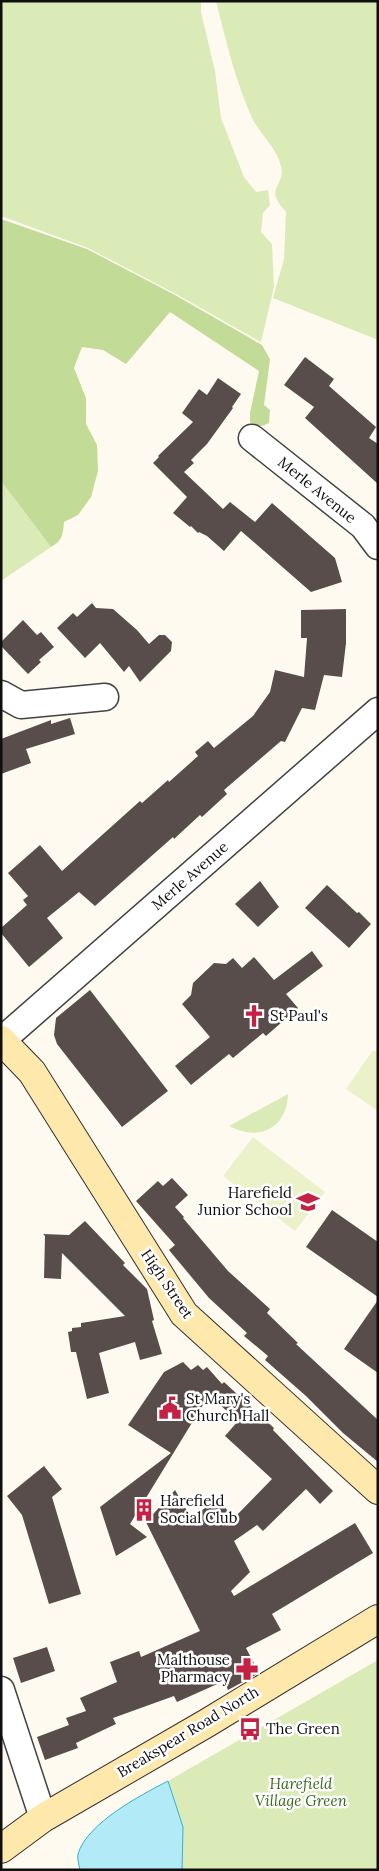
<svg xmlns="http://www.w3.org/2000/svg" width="379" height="1871" font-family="Lora,serif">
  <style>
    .green { fill: #dbebb8 }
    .forest { fill: #c2dc97 }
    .pitch { fill: #ebf2ca }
    .water { fill: #b3eaf8; stroke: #37aed2 }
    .building { fill: #584d4a }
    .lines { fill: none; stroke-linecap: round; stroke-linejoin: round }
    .street-casing { stroke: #424242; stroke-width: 29 }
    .secondary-casing { stroke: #313131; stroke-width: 30 }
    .street { stroke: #fff; stroke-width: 26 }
    .secondary { stroke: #ffe8ab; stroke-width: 28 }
    .labels { text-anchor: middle; stroke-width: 5; stroke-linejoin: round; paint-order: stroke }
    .street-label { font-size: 15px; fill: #0f0f0f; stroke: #fff }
    .poi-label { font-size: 15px; fill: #0f0f0f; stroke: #fff; text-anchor: start }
    .park-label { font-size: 15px; font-style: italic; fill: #39691c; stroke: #fff }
  </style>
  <rect width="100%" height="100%" fill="#fffaf0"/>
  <path class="green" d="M1,1H201V12L215,71L221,118L244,177L256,192L268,190L270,205L263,213L261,232L272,244L274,287L261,342L176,294L88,248L1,216Z
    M216,1H378V340L273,298L284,259L286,212C263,187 285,188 281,167C278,149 260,134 252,118C235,80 226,41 216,1Z
    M1,481L51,547L1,581Z
    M288,1094C287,1129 258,1142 229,1126Z
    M378,1660V1870H182L174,1799L168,1781Z"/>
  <path class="forest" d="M1,219L87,249L175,295L262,345L270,359L264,405L270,410L269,423C261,427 257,427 250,422V413L259,371L170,312L126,364L103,350L82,347L74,368L86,398V424L97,445L98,471L91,497L78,515L64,522C63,535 62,541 51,547L1,481Z"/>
  <path class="pitch" d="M373,1050L378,1053V1111L346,1089Z
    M253,1137L325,1192L295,1231L223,1176Z"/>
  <path class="water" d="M168,1781L183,1827L182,1870H80C79,1865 77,1859 78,1854C87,1823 141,1795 168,1781Z"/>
  <path class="building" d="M305,357L334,379L329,386L376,427L369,438L378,444V484L305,418L314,407L284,385Z
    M218,378L241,394L232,407L233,408L207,444L191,460L194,463L184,472L223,509L230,502L255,522L272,503L335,558L342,582L311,592L241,531L224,551L207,536L199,532L198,533L191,526L190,527L173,513L187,497L153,463L159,457L158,456L193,422L182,413L199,389L207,395Z
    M92,603L96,608L113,609L137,630L149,644L159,635H165L172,642L171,651L140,682L129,666L124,672L100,643L85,658L57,628L73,613L77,617Z
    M346,609V643L342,677L324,675L315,710L302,708L285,742L281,741L224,790L227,794L202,817L200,815L174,839L173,837L95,906L79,892L47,918L63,938L29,967L1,933V928L27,905L23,900L28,896L8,873L40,845L62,871L140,801L142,803L168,780L169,782L198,756L195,752L208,741L214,748L253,716L270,692L275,670L304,677L307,638H301V610Z
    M23,620L37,635L41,632L54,647L39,660L41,662L28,674L1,646V642Z
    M70,718L75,734L26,749L31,763L1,774V739L51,720V724Z
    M260,881L279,907L258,927L235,904Z
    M327,885L357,913L359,912L371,924L349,948L305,908Z
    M312,951L323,966L286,994L298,1008L266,1036L263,1033L233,1058L229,1054L191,1085L175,1066L210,1037L182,1004L191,995L193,983L214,963L226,964L233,958L242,968L254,957L274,980Z
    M90,990L168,1091L122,1127L57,1044L54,1035L56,1018Z
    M172,1178L188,1195L175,1207L184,1217L183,1218L228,1271L270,1309L267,1313L298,1343L296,1344L378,1420V1462L343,1433L306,1396L265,1360L268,1356L244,1336L247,1333L209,1298L169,1250L175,1245L136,1201L158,1181L163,1186Z
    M332,1210L378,1242V1297L306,1247Z
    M85,1221L125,1263L123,1265L147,1289L154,1320L152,1321L162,1354L140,1360L135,1342L99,1353L109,1393L87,1399L76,1352H71L68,1332L72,1331V1328L81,1327V1323L125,1316L62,1253L61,1279L44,1278L45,1236L43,1234L69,1235Z
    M378,1300V1373L344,1349Z
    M183,1362L191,1370L198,1365L203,1370L207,1367L222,1384L224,1382L274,1428L273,1430L333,1491L320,1504L306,1489L263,1531L257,1525L234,1541L250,1572L231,1591L234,1596L355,1523L373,1553L272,1614L281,1630L246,1648L259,1673L228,1690L224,1681L177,1702L174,1696L113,1718L116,1724L76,1743L78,1748L45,1760L37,1737L69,1725L66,1718L86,1711L80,1698L117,1682L110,1662L139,1651L141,1657L200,1631L146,1522L175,1490L191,1518L219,1498L233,1519L272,1479L225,1436L238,1421L209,1395L130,1524L147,1537L116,1556L100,1507L171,1453L128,1425L164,1372Z
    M44,1466L62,1489L52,1497L81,1594L49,1604L22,1515L7,1496Z
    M47,1647L55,1671L21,1683L13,1658Z"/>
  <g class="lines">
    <defs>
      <path id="street" d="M252,438L363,526L378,546
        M1,694L21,705L105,697
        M2,1040L378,711
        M1,1690L43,1818"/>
      <path id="secondary" d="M1,1040L32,1072L184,1314L378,1490
        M1,1849L43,1818L207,1723L378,1619"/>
    </defs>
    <use href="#street" class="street-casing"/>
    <use href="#secondary" class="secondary-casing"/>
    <use href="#street" class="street"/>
    <use href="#secondary" class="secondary"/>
  </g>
  <defs>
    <symbol id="church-bare" viewBox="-9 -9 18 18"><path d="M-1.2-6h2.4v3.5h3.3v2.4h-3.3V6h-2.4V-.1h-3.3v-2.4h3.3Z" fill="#c42144" stroke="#fff" stroke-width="2.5" paint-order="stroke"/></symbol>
    <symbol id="school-bare" viewBox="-9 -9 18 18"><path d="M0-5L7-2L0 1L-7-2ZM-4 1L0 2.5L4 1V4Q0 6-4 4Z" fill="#c42144" stroke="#fff" stroke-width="2.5" paint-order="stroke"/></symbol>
    <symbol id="civic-bare" viewBox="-9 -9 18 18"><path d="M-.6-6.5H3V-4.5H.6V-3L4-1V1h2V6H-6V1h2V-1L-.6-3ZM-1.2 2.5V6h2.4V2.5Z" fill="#c42144" stroke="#fff" stroke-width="2.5" paint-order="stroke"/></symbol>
    <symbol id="building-bare" viewBox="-9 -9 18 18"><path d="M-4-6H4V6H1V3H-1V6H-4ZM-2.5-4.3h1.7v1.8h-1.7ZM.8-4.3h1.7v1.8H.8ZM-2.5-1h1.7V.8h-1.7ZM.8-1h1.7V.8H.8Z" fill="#c42144" stroke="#fff" stroke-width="2.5" paint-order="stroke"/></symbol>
    <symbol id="pharmacy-bare" viewBox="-9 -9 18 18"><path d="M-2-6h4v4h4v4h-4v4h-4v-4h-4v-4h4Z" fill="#c42144" stroke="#fff" stroke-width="2.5" paint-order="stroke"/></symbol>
    <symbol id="bus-bare" viewBox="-9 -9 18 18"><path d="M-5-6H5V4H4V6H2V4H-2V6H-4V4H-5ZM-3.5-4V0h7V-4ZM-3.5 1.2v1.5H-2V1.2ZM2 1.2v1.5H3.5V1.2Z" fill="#c42144" stroke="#fff" stroke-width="2.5" paint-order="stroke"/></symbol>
  </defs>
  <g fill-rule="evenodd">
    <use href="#church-bare" x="238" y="1000" width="32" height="32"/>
    <use href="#school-bare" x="292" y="1186" width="32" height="32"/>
    <use href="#civic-bare" x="154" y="1392" width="32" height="32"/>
    <use href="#building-bare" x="128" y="1494" width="32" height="32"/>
    <use href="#pharmacy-bare" x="231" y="1653" width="32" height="32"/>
    <use href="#bus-bare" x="234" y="1713" width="32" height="32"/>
  </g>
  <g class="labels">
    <g class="street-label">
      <text transform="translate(317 490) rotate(39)" y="5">Merle Avenue</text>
      <text transform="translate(190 876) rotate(-41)" y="5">Merle Avenue</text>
      <text transform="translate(167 1284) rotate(56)" y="5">High Street</text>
      <text transform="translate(188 1732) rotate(-31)" y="5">Breakspear Road North</text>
    </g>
    <g class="poi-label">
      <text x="270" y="1021">St Paul's</text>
      <text x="292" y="1198" text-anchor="end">Harefield<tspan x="292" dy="17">Junior School</tspan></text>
      <text x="186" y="1404">St Mary's<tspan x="186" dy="17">Church Hall</tspan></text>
      <text x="160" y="1506">Harefield<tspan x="160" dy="17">Social Club</tspan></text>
      <text x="230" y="1665" text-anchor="end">Malthouse<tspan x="230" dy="17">Pharmacy</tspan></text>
      <text x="266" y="1734">The Green</text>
    </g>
    <g class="park-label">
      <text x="301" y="1789">Harefield<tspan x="301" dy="17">Village Green</tspan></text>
    </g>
  </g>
  <rect width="379" height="1871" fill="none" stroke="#0f0f0f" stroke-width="5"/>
</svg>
